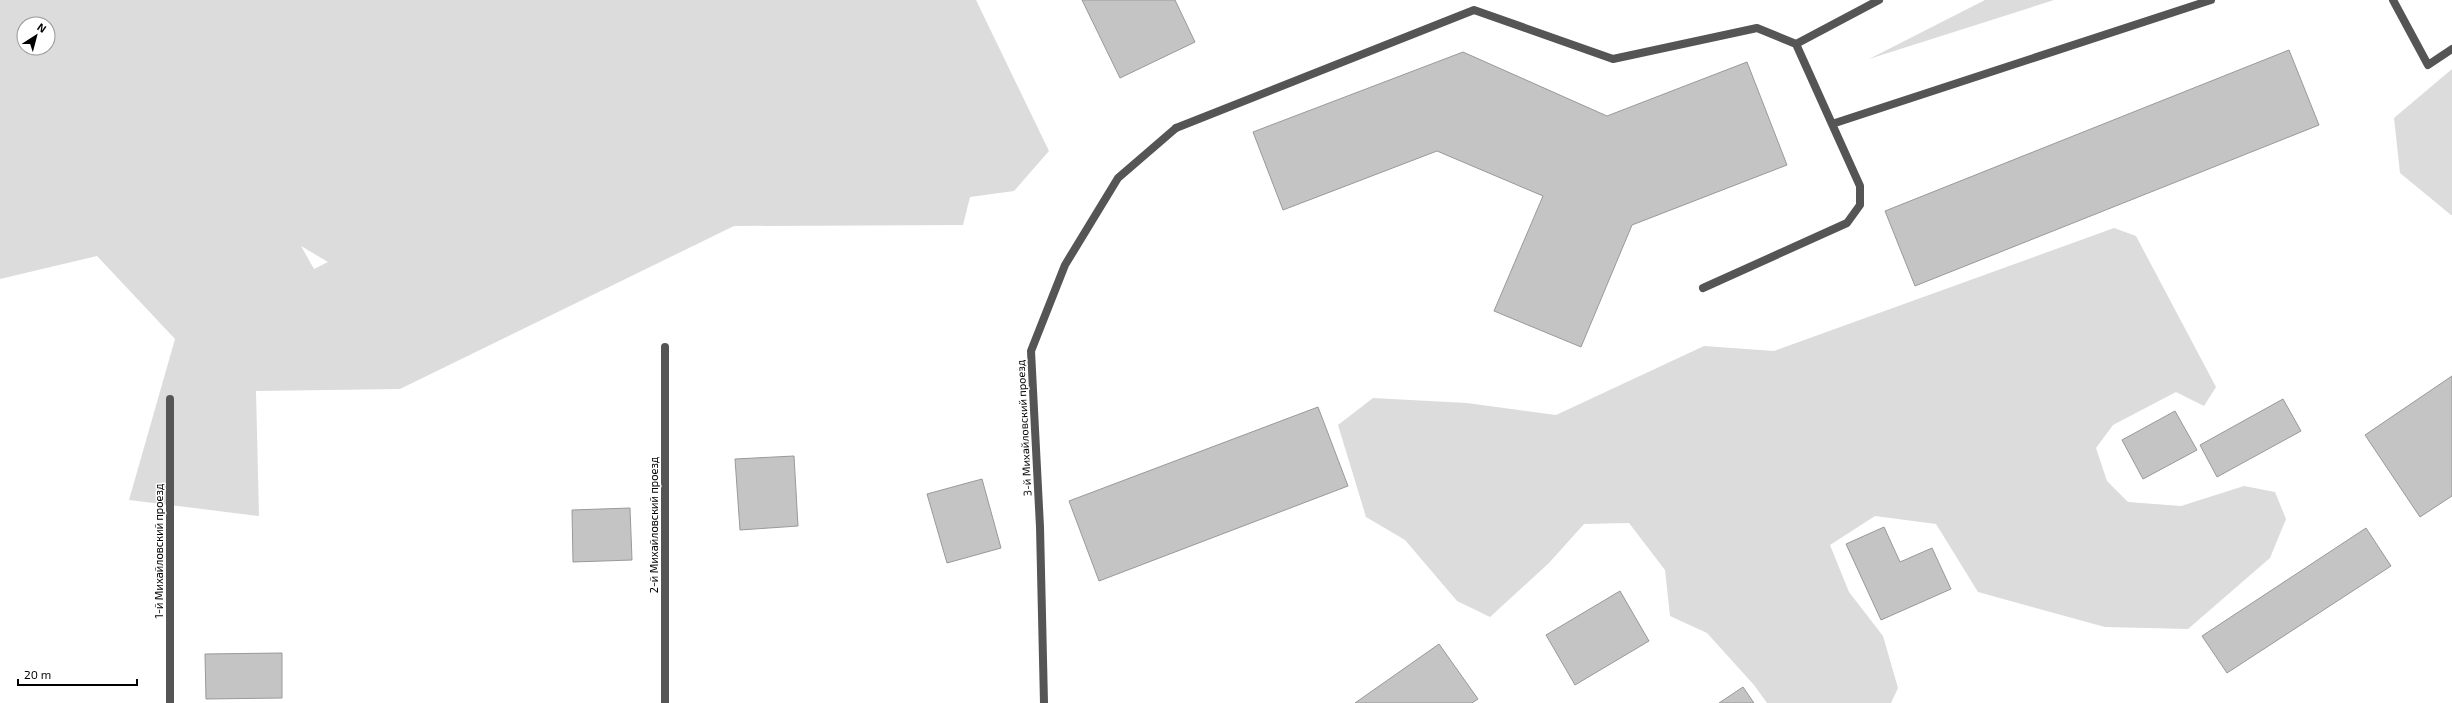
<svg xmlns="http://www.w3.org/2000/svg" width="2452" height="703" font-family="'Exo 2',sans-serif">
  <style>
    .green { fill: #dcdcdc; fill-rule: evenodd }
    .building { fill: #c4c4c4; stroke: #999 }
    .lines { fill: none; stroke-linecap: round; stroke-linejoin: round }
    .service { stroke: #555; stroke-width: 8 }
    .minor { stroke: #555; stroke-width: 8 }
    .labels { text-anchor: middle; stroke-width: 3; stroke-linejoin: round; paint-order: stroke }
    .street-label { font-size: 11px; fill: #000; stroke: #fff }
  </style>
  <rect width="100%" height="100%" fill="#fff"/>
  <path class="green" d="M0,0H976L1049,151L1014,191L970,197L963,225L734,226L400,389L256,391L259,516L129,500L175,339L97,256L0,279ZM24,24H48V48H24ZM301,246L328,262L314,269Z
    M1985,0H2054L1869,59Z
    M2452,69V215H2451L2400,173L2394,118Z
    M2114,228L2136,236L2216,387L2204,406L2176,392L2113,425L2096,448L2107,481L2128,502L2181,506L2244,486L2275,492L2286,519L2270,558L2188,629L2105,627L1978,592L1936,524L1875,516L1830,545L1849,592L1883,636L1898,688L1891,703H1767L1754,685L1707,633L1670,616L1665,570L1629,523L1584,524L1549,563L1490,617L1457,601L1405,540L1366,517L1338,425L1373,398L1467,403L1556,415L1704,346L1774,351Z"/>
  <path class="building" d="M1082,0H1175L1195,42L1120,78Z
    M2289,50L2319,125L1915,286L1885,211Z
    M1463,52L1607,116L1747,62L1787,165L1632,225L1581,347L1494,311L1543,196L1437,151L1283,210L1253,132Z
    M2452,376V496L2420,517L2365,435Z
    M2283,399L2301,431L2217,477L2200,445Z
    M1318,407L1348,486L1099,581L1069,501Z
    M2175,411L2197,450L2143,479L2122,440Z
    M794,456L798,526L740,530L735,459Z
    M982,479L1001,548L947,563L927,494Z
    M630,508L632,560L573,562L572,510Z
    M1884,527L1900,562L1932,548L1951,589L1881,620L1846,544Z
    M2366,528L2391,566L2227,673L2202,636Z
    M1620,591L1649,641L1575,685L1546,635Z
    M1439,644L1478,699L1472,703H1355Z
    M282,653V698L206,699L205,654Z
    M1743,687L1754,703H1719Z"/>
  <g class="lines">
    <path class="service" d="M2393,0L2428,65L2452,49
      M1796,44L1879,0
      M1176,128L1474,10L1613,59L1757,28L1796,44L1832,124L2211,0
      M1703,288L1847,223L1860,205V186L1832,124"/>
    <path class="minor" d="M170,703V399
      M665,703V347
      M1044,703L1040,527L1031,351L1065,265L1118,178L1176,128"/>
  </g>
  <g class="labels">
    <g class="street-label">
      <text transform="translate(1024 428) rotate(-93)" y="4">3-й Михайловский проезд</text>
      <text transform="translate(654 525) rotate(-90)" y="4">2-й Михайловский проезд</text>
      <text transform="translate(159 551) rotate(-90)" y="4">1-й Михайловский проезд</text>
    </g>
  </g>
  <g transform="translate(36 36) rotate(36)"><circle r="19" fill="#ffffff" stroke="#999999"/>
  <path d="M0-3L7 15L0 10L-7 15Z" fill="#000000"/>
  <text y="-6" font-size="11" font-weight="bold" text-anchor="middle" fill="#000000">N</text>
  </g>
  <path d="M18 679v6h119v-6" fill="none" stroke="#000000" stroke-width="2"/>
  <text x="24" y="679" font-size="12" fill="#000000" stroke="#ffffff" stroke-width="3" paint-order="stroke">20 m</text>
</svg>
